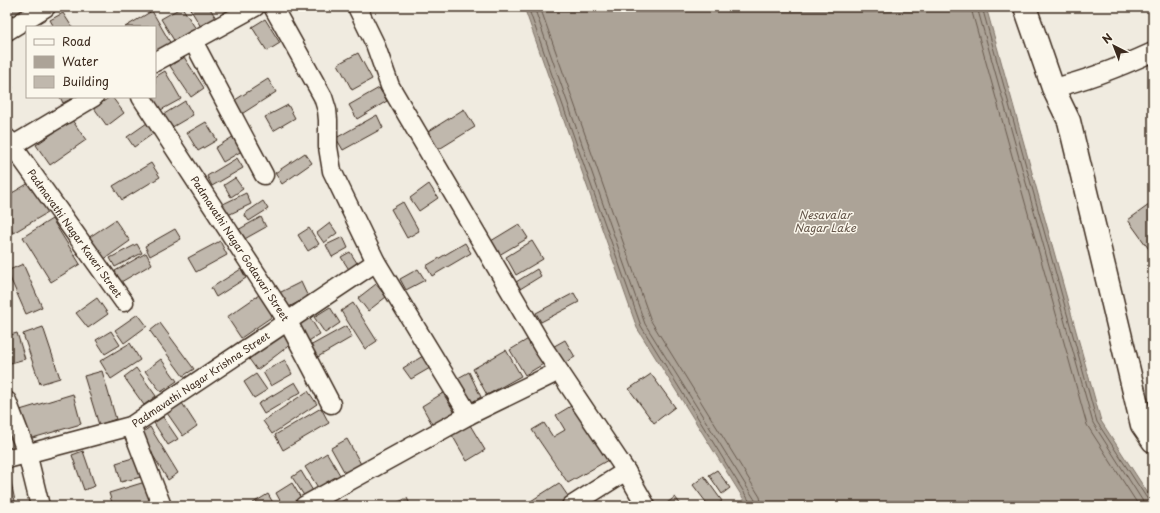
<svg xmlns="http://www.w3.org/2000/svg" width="1160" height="513" font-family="'Playpen Sans',sans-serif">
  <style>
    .water { fill: #aca397; stroke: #7f7367 }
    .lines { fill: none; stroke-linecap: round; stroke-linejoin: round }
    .shore { stroke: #685a4e; stroke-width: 1 }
    .building { fill: #c0b8ad; stroke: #3b2a1e }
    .minor-casing { stroke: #3b2a1e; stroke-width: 21 }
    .tertiary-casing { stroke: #3b2a1e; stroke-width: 25 }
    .minor { stroke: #fbf7ec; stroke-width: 18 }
    .tertiary { stroke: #fbf7ec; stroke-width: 22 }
    .labels { text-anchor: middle; stroke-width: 3; stroke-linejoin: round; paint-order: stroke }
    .street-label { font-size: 10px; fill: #3b2a1e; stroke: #fbf7ec }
    .water-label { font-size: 11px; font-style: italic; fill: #635448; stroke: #fbf7ec }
  </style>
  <rect width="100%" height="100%" fill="#f0ebe0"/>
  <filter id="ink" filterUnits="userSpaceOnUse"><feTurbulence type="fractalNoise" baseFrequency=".025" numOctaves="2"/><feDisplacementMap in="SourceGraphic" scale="8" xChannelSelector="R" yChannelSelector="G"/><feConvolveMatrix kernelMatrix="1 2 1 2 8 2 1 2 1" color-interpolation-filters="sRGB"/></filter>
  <g filter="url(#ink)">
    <path class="water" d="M524,7H986L1101,421L1153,501V506H748L637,328Z"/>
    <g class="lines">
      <path class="shore" d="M528,7L641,326L750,502L751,506
        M534,7L645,324L755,500L756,506
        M540,7L651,321L760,497L762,506
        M971,7L972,12L1087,425L1139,506
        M977,7L1093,423L1144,503L1147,506
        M982,7L1097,422L1148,500L1153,502"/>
    </g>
    <path class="building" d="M7,7H33L7,22Z
      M182,7L196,29L175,42L161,19Z
      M189,7H209L216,18L201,27Z
      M152,11L171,44L155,53V27H125Z
      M63,13L72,27H54L50,20Z
      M265,19L280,43L267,51L252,27Z
      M358,53L372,79L352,90L338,64Z
      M184,57L204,88L191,97L170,66Z
      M165,71L181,99L159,111L151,97H155V77Z
      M7,78L13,88L7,91Z
      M268,79L276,92L240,115L232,102Z
      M379,88L387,101L357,119L349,105Z
      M60,97H75L63,103Z
      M110,97H112L124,113L107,126L94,108Z
      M185,101L193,115L169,129L161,116Z
      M288,105L295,118L273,131L265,117Z
      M464,109L475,127L436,151L426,133Z
      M377,115L383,128L343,150L336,138Z
      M72,120L86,140L50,165L36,145Z
      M206,122L217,140L198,151L187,133Z
      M147,123L154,133L134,147L127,137Z
      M239,133L247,148L223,162L215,148Z
      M305,153L312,163L282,184L275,173Z
      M237,158L243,168L212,186L207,176Z
      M151,163L160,177L122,200L113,186Z
      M235,178L243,189L231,197L224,185Z
      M34,180L52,210L13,233L7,222V196Z
      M429,184L438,198L419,211L410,198Z
      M246,193L251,204L226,216L221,205Z
      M263,201L268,209L249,221L244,214Z
      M403,202L419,231L407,238L391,209Z
      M1153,202V251L1151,252L1128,220Z
      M261,217L266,227L241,241L236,231Z
      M52,219L80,264L51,282L23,237Z
      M115,220L130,241L103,260L88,238Z
      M330,223L337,233L324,243L317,233Z
      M519,224L528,238L499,255L491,241Z
      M309,228L319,244L308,251L298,235Z
      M175,229L181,239L150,256L145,246Z
      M343,237L348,248L332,257L326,245Z
      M220,241L227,255L196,272L188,258Z
      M532,241L543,259L516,275L506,257Z
      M465,243L471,253L432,276L426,266Z
      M137,244L142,253L115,267L110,258Z
      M350,252L359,266L350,271L341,257Z
      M146,253L152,264L121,282L115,271Z
      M23,264L42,307L26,314L7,271Z
      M241,269L246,278L216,297L211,288Z
      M418,269L425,280L406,290L400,279Z
      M537,269L541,276L520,289L516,282Z
      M301,282L308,297L283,310L275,295Z
      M376,284L386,297L368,311L358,298Z
      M574,293L579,302L541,322L536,313Z
      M259,295L273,316L241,338L227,317Z
      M97,298L108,314L88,328L76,313Z
      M353,303L377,341L365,349L341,311Z
      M330,307L340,323L325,333L314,317Z
      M138,314L147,326L124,343L115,330Z
      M309,316L320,334L307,342L296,324Z
      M160,323L194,369L183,376L150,331Z
      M346,326L352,337L316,358L310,346Z
      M43,327L60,378L40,384L23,334Z
      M111,331L120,345L105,354L96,340Z
      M281,331L291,344L257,370L247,356Z
      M17,333L25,359L7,364V336Z
      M530,338L545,363L525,375L510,350Z
      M565,340L575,357L559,366L549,349Z
      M130,343L140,360L111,379L100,361Z
      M506,350L521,376L487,395L473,369Z
      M423,356L430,368L411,379L403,368Z
      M161,359L177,381L161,392L145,371Z
      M285,360L292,374L271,386L263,372Z
      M136,368L156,396L144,405L124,377Z
      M102,371L116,419L99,425L84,376Z
      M469,372L481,397L470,403L458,378Z
      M256,374L267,390L254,398L244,382Z
      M651,374L675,407L654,423L629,389Z
      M295,382L301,392L264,414L258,404Z
      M308,391L317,404L272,434L263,421Z
      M443,393L455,413L433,426L422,406Z
      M73,394L81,424L29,439L20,410Z
      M182,403L197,426L183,436L167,413Z
      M571,406L608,460L568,483L532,430L544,423L553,437L565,430L556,415Z
      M321,408L329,423L283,450L275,435Z
      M163,417L178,439L168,445L154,423Z
      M470,425L485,450L467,461L452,435Z
      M150,427L178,473L168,480L140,434Z
      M347,439L362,466L346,475L331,448Z
      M83,451L95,486L84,490L72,455Z
      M327,453L340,475L319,489L305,467Z
      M136,457L141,477L121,482L116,463Z
      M717,470L730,488L722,494L709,475Z
      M301,471L313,491L305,497L292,477Z
      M704,476L722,501L715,506H709L693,485Z
      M10,477L16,506H7V478Z
      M145,482L151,500L134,506H113L109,493Z
      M292,483L301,498L287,506H283L276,493Z
      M559,483L570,499L558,506H523Z
      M268,494L275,506H255L253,503Z
      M675,497L682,506H663Z
      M407,498L411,506H390Z
      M346,499L350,506H332Z"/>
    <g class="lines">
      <defs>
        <g id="minor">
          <path d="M273,7L323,97L327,110L328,120V147L332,171L376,262L469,415"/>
          <path d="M357,7L375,44L390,86L543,347L626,471L646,506"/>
          <path d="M7,31L46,7"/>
          <path d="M193,41L264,175"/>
          <path d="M155,62L255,7"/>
          <path d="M1053,88C1088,80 1120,67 1153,52"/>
          <path id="s1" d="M141,97L288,322L331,404"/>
          <path id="s2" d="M7,138L124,302"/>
          <path d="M7,149L94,97"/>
          <path d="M7,401L27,453L40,506"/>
          <path d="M131,426L162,506"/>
          <path id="s3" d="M7,459L131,426L376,262"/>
          <path d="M304,506L469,415L559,371"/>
          <path d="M571,506L626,471"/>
        </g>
        <path id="tertiary" d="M1025,7L1053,88L1069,121L1142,425L1153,441"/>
      </defs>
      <use href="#minor" class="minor-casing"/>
      <use href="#tertiary" class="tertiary-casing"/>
      <use href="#minor" class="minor"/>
      <use href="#tertiary" class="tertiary"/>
    </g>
  </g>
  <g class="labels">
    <g class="street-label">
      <text dy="4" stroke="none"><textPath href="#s2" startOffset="117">Padmavathi Nagar Kaveri Street</textPath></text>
      <text dy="4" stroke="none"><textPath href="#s1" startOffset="181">Padmavathi Nagar Godavari Street</textPath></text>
      <text dy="4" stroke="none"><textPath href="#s3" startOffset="212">Padmavathi Nagar Krishna Street</textPath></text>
    </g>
    <g class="water-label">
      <text x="825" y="219">Nesavalar<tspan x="825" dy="13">Nagar Lake</tspan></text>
    </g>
  </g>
  <rect width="1160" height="513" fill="none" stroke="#fbf7ec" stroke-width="24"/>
  <rect x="12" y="12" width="1136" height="489" fill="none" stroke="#3b2a1e" stroke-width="1.5" filter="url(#ink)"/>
  <rect x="26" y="26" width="130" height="72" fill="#fbf7ec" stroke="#aea59a"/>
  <rect x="34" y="39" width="20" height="6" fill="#fbf7ec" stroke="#aea59a"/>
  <text x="62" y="46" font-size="12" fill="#3b2a1e">Road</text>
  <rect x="34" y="56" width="20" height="12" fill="#aca397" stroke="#aea59a"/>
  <text x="62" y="66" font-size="12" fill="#3b2a1e">Water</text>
  <rect x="34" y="76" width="20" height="12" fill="#c0b8ad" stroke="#aea59a"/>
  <text x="62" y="86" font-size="12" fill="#3b2a1e">Building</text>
  <g transform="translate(1114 46) rotate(318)" stroke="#fbf7ec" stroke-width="3" paint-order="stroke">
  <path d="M0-3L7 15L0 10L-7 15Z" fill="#3b2a1e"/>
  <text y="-6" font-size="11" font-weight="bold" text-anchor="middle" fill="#3b2a1e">N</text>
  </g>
</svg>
